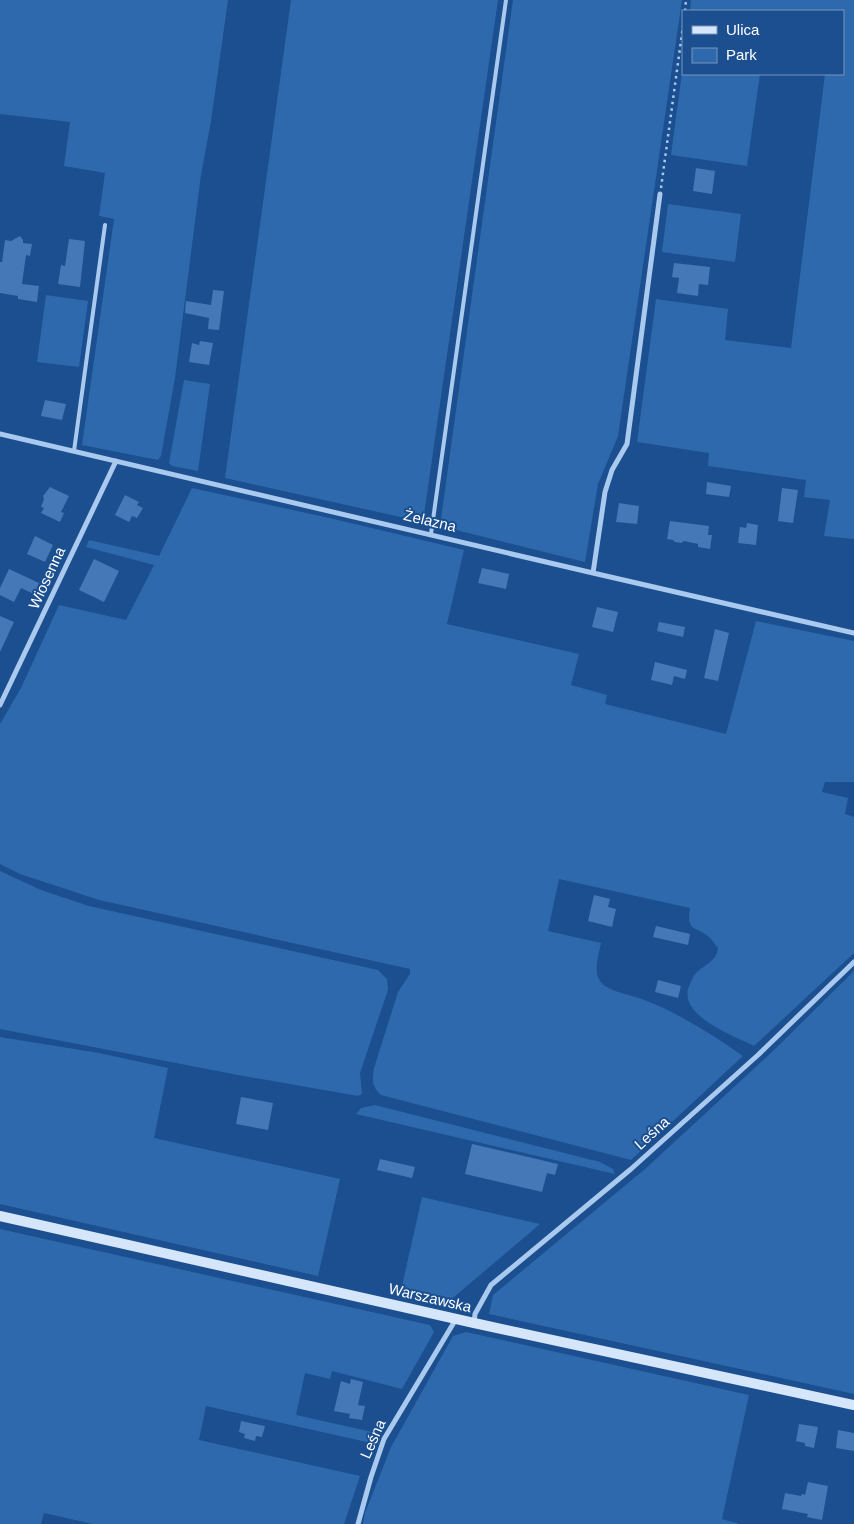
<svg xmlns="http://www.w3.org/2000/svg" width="854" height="1524" font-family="Arial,sans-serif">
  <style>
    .green { fill: #2e69ad }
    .building { fill: #4478b7 }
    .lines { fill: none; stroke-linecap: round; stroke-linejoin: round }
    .path { stroke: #a9c9ee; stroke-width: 2.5; stroke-dasharray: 2.5 4; stroke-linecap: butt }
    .lane { stroke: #a9c9ee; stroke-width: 4 }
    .street { stroke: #a9c9ee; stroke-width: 5 }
    .secondary { stroke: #d6e6fa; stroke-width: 10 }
    .labels { text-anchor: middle; stroke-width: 4; stroke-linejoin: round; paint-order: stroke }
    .street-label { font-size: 15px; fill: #fff; stroke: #1b4f8f }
  </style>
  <rect width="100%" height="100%" fill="#1b4f8f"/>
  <path class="green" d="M0,0H228L211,121L201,175L175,378L161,456L158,460L82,445L114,219L99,216L105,173L64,166L70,122L0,114Z
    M291,0H498L423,522L225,478Z
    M513,0H682L618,436L598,484L585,562L440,526Z
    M691,0H854V539L824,536L830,500L804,497L806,480L708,466L709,453L637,442L656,299L728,309L725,340L791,348L825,74H843V11H690Z
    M683,65V74H760L747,166L671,155Z
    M668,204L741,214L735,262L662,252Z
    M46,295L88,301L79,367L37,362Z
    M184,380L210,384L198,471L172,466L169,463Z
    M192,488L334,519L464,550L447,624L579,654L571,685L607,695L605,704L726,734L756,621L854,641V782H825L822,792L848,798L845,814L854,817V953L754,1046C735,1036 677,1016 689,986C691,982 693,976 696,973C704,965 717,961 718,948C715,945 713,941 710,938C696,925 686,933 690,908L559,879L548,931L601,943C599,954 593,971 600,981C606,991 631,995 642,999C679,1013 711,1034 743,1056L631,1160L381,1095C372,1087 372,1080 374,1068L398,992L410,974V969L99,900L20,874L0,864V724L21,688L59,605L126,620L154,565L86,547L89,540L159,556Z
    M0,871L41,890L89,906L378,970L387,979L388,990L360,1073L362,1094L358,1096L238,1075L0,1029Z
    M854,971V1394L489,1314L493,1295L645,1169L772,1052Z
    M0,1037L99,1053L168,1068L154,1138L340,1179L318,1276L0,1204Z
    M375,1105L600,1162L613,1169L615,1174L356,1114L361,1108Z
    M422,1197L540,1224L454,1297L438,1304L400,1295Z
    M0,1229L430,1325L434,1332L402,1389L332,1371L330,1379L305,1373L296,1415L377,1433L371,1443L206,1406L199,1440L360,1476L344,1524H93L44,1513L41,1524H0Z
    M466,1332L749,1395L722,1519L740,1524H363L365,1513L391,1447L453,1336Z"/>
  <path class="building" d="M696,168L715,171L712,194L693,191Z
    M20,236L23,240V243L32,244L30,256L26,255L22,284L39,286L37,302L18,299V296L0,293V262H2L5,240L11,241Z
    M69,239L85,241L80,287L58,284L61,265L65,266Z
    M674,263L710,267L708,285L699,284L698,296L677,293L679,278L672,277Z
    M213,290L224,291L219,330L208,329L209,318L185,313L186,301L211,305Z
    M200,341L213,343L209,365L189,362L192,343L199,345Z
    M45,400L66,404L62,420L41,416Z
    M707,482L731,486L729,497L706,494Z
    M50,487L69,496L61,512L64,513L60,522L41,513L44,508L41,507L44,499L43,496Z
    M782,488L798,490L793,523L778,521Z
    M125,495L139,502L137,505L143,508L137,518L132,516L129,522L115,515Z
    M619,503L639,506L637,524L616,522Z
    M670,521L709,526L708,535H712L710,549L698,547V544L684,541L681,543L675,542L673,540L667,539Z
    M747,523L758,525L756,545L738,543L740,527L746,528Z
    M35,536L53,545L45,562L27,554Z
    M94,559L119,571L104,602L79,590Z
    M482,568L509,574L506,589L478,583Z
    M9,569L39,583L34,594L21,588L14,602L0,595V588Z
    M597,607L618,612L613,632L592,627Z
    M0,616L14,622L0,652Z
    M659,622L685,627L683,637L657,631Z
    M715,629L729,633L718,681L704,678Z
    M655,662L687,670L685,679L674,676L672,685L651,680Z
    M594,895L610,899L608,907L616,909L612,927L588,921Z
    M656,926L690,934L688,945L653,937Z
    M658,980L681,986L678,998L655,992Z
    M241,1097L273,1103L268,1130L236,1124Z
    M472,1144L558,1164L555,1175L547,1173L542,1192L465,1174Z
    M380,1159L415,1167L412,1178L377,1170Z
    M351,1379L363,1382L358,1405L365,1406L362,1420L349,1418L350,1414L334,1411L341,1381L350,1384Z
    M241,1421L265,1426L262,1437L256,1436L255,1441L244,1438L245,1434L239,1432Z
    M799,1424L818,1427L814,1448L805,1446V1443L796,1441Z
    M838,1430L854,1433V1451L836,1448Z
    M808,1482L828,1486L822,1520L807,1517L808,1514L782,1509L785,1493L801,1496L802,1494L805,1495Z"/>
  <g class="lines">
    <path class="path" d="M685,11L686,0
      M661,188L683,26"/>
    <path class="lane" d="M74,451L105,225
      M431,534L506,0"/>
    <path class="street" d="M0,434L593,573L854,633
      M593,573L605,492L612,470L627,444L660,194
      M0,705L116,461
      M474,1323L475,1314L491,1285L631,1169L758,1055L854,962
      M358,1524L371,1477L384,1439L456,1319"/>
    <path class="secondary" d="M0,1216L474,1323L854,1405"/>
  </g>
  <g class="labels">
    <g class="street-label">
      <text transform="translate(430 521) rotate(13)" y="5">Żelazna</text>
      <text transform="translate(47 578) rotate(-65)" y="5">Wiosenna</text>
      <text transform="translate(652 1133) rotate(-42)" y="5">Leśna</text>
      <text transform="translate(430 1298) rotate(13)" y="5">Warszawska</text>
      <text transform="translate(373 1439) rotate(-66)" y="5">Leśna</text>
    </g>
  </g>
  <rect x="682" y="10" width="162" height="65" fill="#1b4f8f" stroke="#7695bc"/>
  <rect x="692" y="26" width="25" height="8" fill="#d6e6fa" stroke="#7695bc"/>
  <text x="726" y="35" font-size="15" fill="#ffffff">Ulica</text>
  <rect x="692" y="48" width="25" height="15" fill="#2e69ad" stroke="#7695bc"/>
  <text x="726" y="60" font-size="15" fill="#ffffff">Park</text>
</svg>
